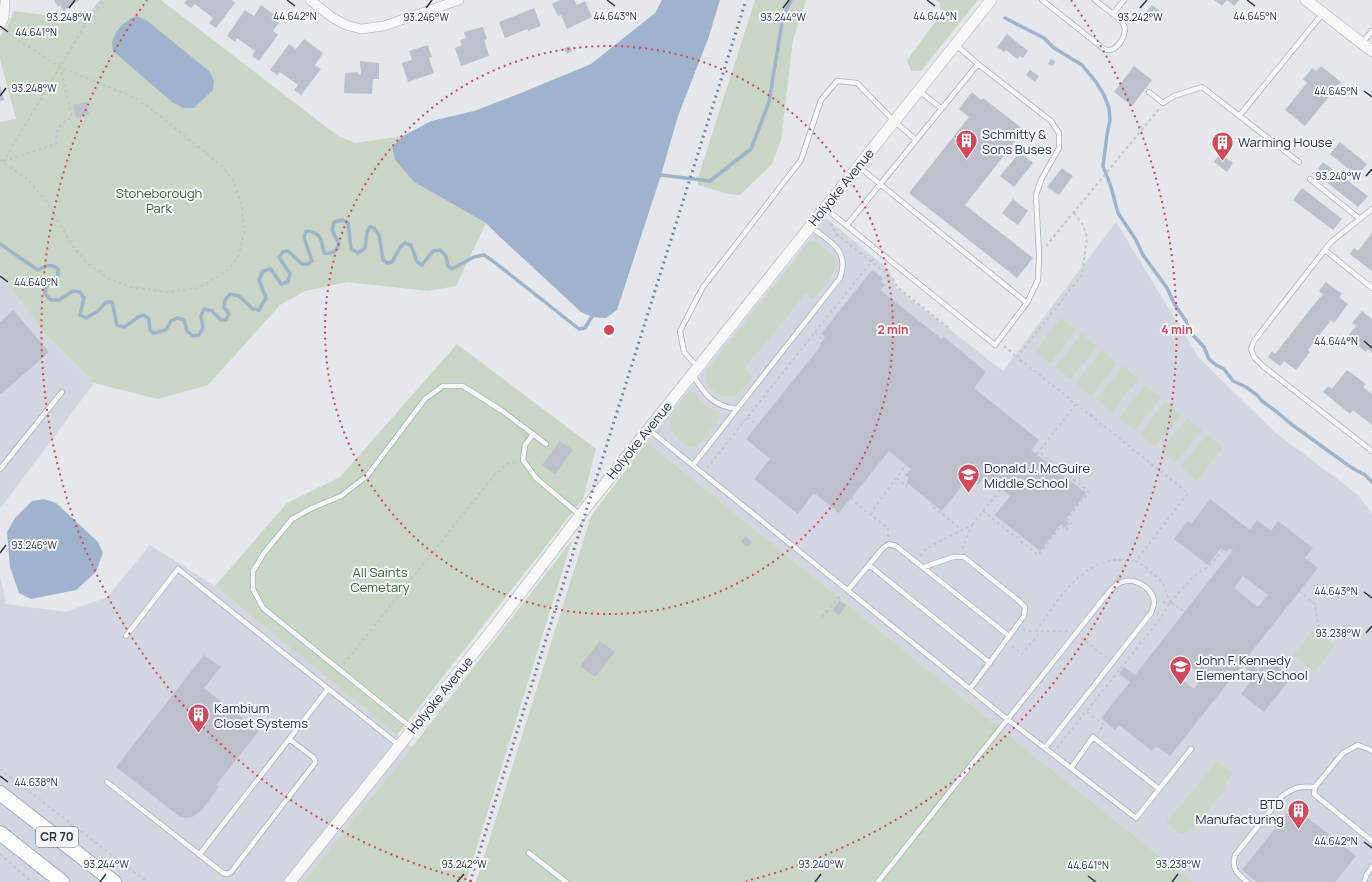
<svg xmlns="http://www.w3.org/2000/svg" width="1372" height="882" font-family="Manrope,sans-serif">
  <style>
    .built { fill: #d2d6de }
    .green { fill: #c9d6c5 }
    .water { fill: #9fb4cc }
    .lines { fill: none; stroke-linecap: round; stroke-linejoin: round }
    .stream { stroke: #9fb4cc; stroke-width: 3.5 }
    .building { fill: #bbc0ca; fill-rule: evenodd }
    .service-casing { stroke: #a9aeb7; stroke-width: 6 }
    .minor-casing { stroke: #a9aeb7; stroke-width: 10 }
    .tertiary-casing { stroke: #a9aeb7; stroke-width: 12 }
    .primary-casing { stroke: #a3abb8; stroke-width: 16 }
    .path { stroke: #c2c5cb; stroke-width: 2; stroke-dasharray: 3 3; stroke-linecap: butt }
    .service { stroke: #f7f8fa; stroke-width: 4.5 }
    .minor { stroke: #f7f8fa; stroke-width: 9 }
    .tertiary { stroke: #f7f8fa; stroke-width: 11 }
    .primary { stroke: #fff; stroke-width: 14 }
    .rail { stroke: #7d8696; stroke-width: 3; stroke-dasharray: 2 4; stroke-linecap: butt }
    .ticks { fill: none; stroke: #2b3445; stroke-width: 1.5 }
    .ring { fill: none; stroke: #d1495b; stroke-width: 2; stroke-dasharray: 2 4 }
    .labels { text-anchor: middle; stroke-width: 4; stroke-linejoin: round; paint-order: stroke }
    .shield { fill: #f4f6f9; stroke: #676e7b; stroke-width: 1 }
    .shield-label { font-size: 12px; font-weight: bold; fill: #2b3445 }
    .poi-label { font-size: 13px; fill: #2b3445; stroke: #f4f6f9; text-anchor: start }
    .street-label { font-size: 13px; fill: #2b3445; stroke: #f4f6f9 }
    .park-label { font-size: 13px; fill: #3f6138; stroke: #f4f6f9 }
    .ticks-label { font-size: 10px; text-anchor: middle; fill: #2b3445; stroke: #f4f6f9; stroke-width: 4; stroke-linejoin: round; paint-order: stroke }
    .centre { fill: #d1495b; stroke: #f4f6f9; stroke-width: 2 }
    .ring-label { font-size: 12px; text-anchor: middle; font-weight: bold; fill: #d1495b; stroke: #f4f6f9; stroke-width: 4; stroke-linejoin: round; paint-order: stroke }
  </style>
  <rect width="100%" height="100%" fill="#e4e7ec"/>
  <path class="built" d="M826,218L889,270L895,287L1003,371L1116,222L1199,358L1277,434L1357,494L1372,513V882H1192L987,718L647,442Z
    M0,272L45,334L94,383L0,509Z
    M150,545L215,586L412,747L303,882H0V576L6,604L66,612L107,597Z"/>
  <path class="green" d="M100,0H161L338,136L355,143L403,136L392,148L395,160L414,182L486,223L456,286L428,291L347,282L305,291L280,305L208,385L158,399L94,383L45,334L0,272V122L16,119L0,59V36L8,25L14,11L83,20Z
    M755,0H806L793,40L781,140L772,164L740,195L728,194L698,185V178Z
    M936,0H978L921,71H911L907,60L941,14L940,3Z
    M809,242H816C821,246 827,249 831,254C845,268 822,288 813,299L806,293L744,369L753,377C748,382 743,392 736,395C724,401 709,391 707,379C706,376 707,373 707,370Z
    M1061,318L1077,330L1050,363L1035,351Z
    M1082,334L1097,346L1071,379L1055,367Z
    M457,344L596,449L583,499L397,735L215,586L287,503L340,477Z
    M1102,350L1117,363L1091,396L1076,383Z
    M1123,366L1138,379L1112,412L1096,399Z
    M1146,385L1161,397L1135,430L1119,418Z
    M689,392H694C699,400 702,405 711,409C714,410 717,411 720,413C720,421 701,443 694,447C679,447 665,427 673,412C677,405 684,398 689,392Z
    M1166,401L1181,414L1155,447L1140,434Z
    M1187,418L1202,430L1176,463L1161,451Z
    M1207,434L1223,447L1197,480L1181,467Z
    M647,442L987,718L1192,882H476L591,516Z
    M572,540L466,882H303L412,747Z
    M1314,629L1335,645L1315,672L1293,655Z
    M1218,761L1233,773L1226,782L1225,790L1189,832L1180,834L1166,822Z"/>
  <path class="water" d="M662,0H720L708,39L678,116L661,175L617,310L606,318L592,317L581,312L500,237L486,223L414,182L395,160L392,147L403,136L431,121L474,111L521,93L591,64L655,13Z
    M136,16L145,19L209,71L214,80L213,90L194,108H183L172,102L113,51C109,36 123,21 136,16Z
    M44,499L56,503L98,542L103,553L96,572L76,590L31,599L19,593L10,567L7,532L15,518L32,501Z"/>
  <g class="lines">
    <path class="stream" d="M1005,18L1044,38L1054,48L1082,65L1096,82L1104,95L1109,108L1110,120L1107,135L1103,166L1111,187L1118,213L1136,240L1143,255L1167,288L1175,305L1186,321L1189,331L1204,347L1209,359L1216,365L1224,369L1233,381L1246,387L1257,395L1262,401L1277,412L1291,424L1352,468L1365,475L1372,482
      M658,177L661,175L710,181L751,149L769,102L783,17L791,0
      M0,244L38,270C45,266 51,263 58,269V277L46,287L45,294L51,300H59L73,291L80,292L84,298L80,315L86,318L98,311L106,302H112L117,325L124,327C132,323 136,316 144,315L149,319L150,330L153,333L166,330L171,321L177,318L184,320L187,331L193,336L199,335L203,328L201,316L204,309L212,311L221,320H226L229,314L224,307L225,300L230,294L239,296L253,309L259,310L266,298L259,280L263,271L271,269L281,284L288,282L290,274L279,257L283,252L288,251L302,264H308L312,261L304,237L306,231C322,232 321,240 324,253C333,254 336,252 339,244L332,230L334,222L343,220L348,223L351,249L358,253L365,248L367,232L370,227L374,228L379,235L383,260L387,263L392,262L401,246L405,243L411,245L417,262L422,265L433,251L440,250L446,256L448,266L452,269L474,257L484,255L493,261L579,329L585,328L594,313"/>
  </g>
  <path class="building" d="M54,0H80L63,11L60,5L58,7Z
    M187,0H232L235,3L216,28L209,23L213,18L195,4L191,8L184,3Z
    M560,0H574L577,5L585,1L592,17L567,29L561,15L558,16L552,4Z
    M1214,0H1239L1234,6L1227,0L1222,6Z
    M261,5L281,20L273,31L278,35L259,61L252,56L255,51L237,38L235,42L227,36L245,10L254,16Z
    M1152,5L1161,12L1156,18L1147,11Z
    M534,8L541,26L528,31L527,29L505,38L499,22Z
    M483,27L487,39L484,40L489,56L461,66L455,48L462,45L460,40L466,38L464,32Z
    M1007,34L1028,51L1023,58L1020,56L1017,59L1006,50L1004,52L997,47Z
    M304,39L323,53L315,65L321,69L301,95L294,90L298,85L280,72L277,75L270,70L289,44L296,49Z
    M428,45L432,57L429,58L434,73L408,82L402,63L412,60L409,51Z
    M569,46L572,51L567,54L564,49Z
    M1051,59L1055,61L1053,66L1048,64Z
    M360,61L379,63V79H373L372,94L344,93L345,73L358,72V74L361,75Z
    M1134,66L1152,80L1132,106L1114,92Z
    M1321,66L1341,82L1305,126L1285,110L1307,83L1303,79L1305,77L1312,68L1316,71Z
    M1030,70L1039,76L1035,82L1026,75Z
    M0,85L4,100L0,101Z
    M972,92L981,100L983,98L1024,130L965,205L1033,258L1017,278L909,193L969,117L959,109Z
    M86,102L89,115L76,118L73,105Z
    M1340,142L1367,164L1357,176L1330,154Z
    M1020,152L1033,163L1014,187L1000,176Z
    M1220,153L1233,163L1227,172L1214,162Z
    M1323,162L1368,196L1358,207L1315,173Z
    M1062,168L1073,176L1059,195L1047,187Z
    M1302,188L1342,219L1333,230L1293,200Z
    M1013,199L1028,211L1018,225L1002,213Z
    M1372,233V271L1350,254L1354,248L1358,251Z
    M872,270L883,278L880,281L885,285L880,290L942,339L944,337L986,372L974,388L1039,440L1031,450L1086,493L1065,520L1069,523L1065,528L1061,524L1040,551L995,515L1010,496L985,476L978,485L969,477L942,511L906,482L909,478L905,475L911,469L889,451L839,513L814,493L798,514L754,479L770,459L746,439L820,347L819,346L825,337L821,334Z
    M1326,282L1342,294L1339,297L1348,304L1334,323L1331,320L1308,350L1310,352L1296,370L1284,361L1280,366L1268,357L1272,351L1275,354L1312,307L1323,294L1319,291Z
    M13,310L49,352L0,395V322Z
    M1362,311L1372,319V353L1368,349L1366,352L1347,337L1356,326L1352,323Z
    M1347,370L1366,384L1363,387L1372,394V425L1353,410L1350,414L1323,392L1328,386L1332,389Z
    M560,441L573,450L555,474L542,465Z
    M1210,499L1250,530L1257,520L1271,531L1278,521L1313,548L1305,558L1318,568L1245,660L1259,670L1268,658L1292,677L1264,712L1241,694L1255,675L1242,665L1170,756L1156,746L1152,751L1119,725L1115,730L1101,718L1130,682L1119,674L1124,667L1135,675L1233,550L1230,548L1226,552L1221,548L1208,565L1174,539L1188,521L1191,524ZM1243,576L1268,595L1258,607L1234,588ZM1179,657L1203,677L1194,689L1169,669Z
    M745,536L752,542L748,547L741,542Z
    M839,601L846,605L839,615L832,610Z
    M600,641L615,652L595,677L580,666Z
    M204,655L221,667L204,688L259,731L216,785L219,787L201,811L192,817L186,818L179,816L116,767Z
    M1293,806L1356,856L1335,882H1257L1242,870Z"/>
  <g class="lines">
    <defs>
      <path id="service" d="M1042,0L1104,49C1116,54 1125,38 1125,28L1122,21L1095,0
        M1113,14L1124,0
        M1362,43L1372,31
        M956,45L978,64L1051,121L1059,133V148L1041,180L1036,195L1039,255L1038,280L1027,303
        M919,91L941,108
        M1149,92L1163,103L1174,96L1202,87L1299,162
        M1240,115L1323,13
        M1310,179L1360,219
        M826,209L995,345L1027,303L859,167
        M1372,209L1331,242L1254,341L1251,349L1254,357L1264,367L1372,451
        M847,225L978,64
        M1325,250L1372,288
        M698,367L684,352L680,331L703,287L801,160L821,100L837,81L857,83L894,121L916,140
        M693,375C705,395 713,406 737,409
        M648,429L1007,719L1136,818L1191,749
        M533,434L525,445L523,460L536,478L580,515
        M693,465L840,278C850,250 830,242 811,227
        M0,469L62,392
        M869,565L990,663
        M924,567L953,557H964L1019,601L1025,607L1024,616L970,689
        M848,590L883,548L889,544L896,546L1009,636
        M126,636L178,569L400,746
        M413,729L263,608L253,589V571L264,553L292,519L312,508L341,496L367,476L425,399L443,386H463L501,410L546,444
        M1372,751L1369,749L1358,745L1343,753L1315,787L1314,794L1372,841
        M1071,768L1093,737L1159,789
        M107,782L223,873L227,874L231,872L315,763V760L313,757L289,739
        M529,853L566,882
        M199,855L328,689
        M878,882L1104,598C1110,591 1116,582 1126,581C1139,579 1155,591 1154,604C1153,607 1152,611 1151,613L1045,748
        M1247,882C1237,873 1231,869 1235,855L1282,796C1295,787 1299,786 1315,787
        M1364,882L1367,874L1372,867"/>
      <path id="minor" d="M310,0L333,18L346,25L361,29L384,26L459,0
        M0,25L4,18L5,0"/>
      <path id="tertiary" d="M1306,0L1372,51
        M290,882L493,629L588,505L991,0"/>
      <path id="primary" d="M0,793L114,882
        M0,833L62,882"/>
    </defs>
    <use href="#service" class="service-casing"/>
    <use href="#minor" class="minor-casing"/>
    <use href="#tertiary" class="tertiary-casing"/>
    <use href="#primary" class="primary-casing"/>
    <path class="path" d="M0,160L27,179L47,202L72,245L87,263L108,278L130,287L167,292L199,288L228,270L239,255L244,232L242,207L233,180L222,166L150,108L135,98L60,67L6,32
      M4,161L56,144C56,131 59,122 72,118L60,67
      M3,162L85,25L105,0
      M1074,213L1083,225L1087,237L1082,275L1017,357L1188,493L1136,561L1148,569L1162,582L1170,602L1161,603
      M831,223L835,233L893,279L897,287L950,329
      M1046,246L1159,109
      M815,333L823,340
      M1004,346L1017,357
      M747,417L757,425
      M1037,454L1076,404
      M707,468L875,257
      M897,478L906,486L908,483
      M851,498L858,505L888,528V537
      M983,511L1038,555L1061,526L1066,530L1071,523L1067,519L1089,492L1039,452
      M870,514L906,465
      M972,525L1001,489
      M962,549L972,525L962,530
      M920,556L926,549L962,530L931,505L933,503
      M1299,591L1315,604L1319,633
      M1170,602L1193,577L1209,566L1223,550
      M822,617L837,599L842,595
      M1023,629L1029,631H1068
      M1036,631C1055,605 1073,572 1105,562C1115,559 1126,560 1136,561
      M1081,638L1106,657
      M1012,646L1022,654L1041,631
      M344,664L495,474L507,464L516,462
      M1087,712L1104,725L1098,732
      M1057,748L1160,619L1170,602L1185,612
      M0,769L147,882
      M0,854L32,882"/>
    <use href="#service" class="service"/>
    <use href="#minor" class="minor"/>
    <use href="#tertiary" class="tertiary"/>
    <use href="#primary" class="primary"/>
    <path class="rail" d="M470,882L746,0"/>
  </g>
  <path class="ticks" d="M287,0L295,6M607,0L615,6M927,0L935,6M1247,0L1255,6M69,8L75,0M426,8L432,0M783,8L789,0M1140,8L1147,0M0,26L8,32M1364,91L1372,97M0,96L6,88M1366,176L1372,169M0,276L8,282M1364,341L1372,348M0,553L6,545M1364,592L1372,598M1366,633L1372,626M0,776L8,782M1364,842L1372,848M1088,876L1096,882M100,882L106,874M457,882L464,874M815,882L821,874M1172,882L1178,874"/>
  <g class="ring">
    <circle cx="609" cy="330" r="284"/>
    <path d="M472 881A568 568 0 0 1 147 0M1071 0A568 568 0 0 1 746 881"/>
  </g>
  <defs>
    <symbol id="building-pin" viewBox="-11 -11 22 30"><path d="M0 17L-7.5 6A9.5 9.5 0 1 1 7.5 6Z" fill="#d1495b" stroke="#f4f6f9"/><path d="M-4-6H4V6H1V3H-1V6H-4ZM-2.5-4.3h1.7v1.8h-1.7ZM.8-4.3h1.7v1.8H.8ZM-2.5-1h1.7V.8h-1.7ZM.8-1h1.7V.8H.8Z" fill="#fff"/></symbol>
    <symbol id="school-pin" viewBox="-11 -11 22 30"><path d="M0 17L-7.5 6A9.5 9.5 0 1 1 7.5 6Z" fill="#d1495b" stroke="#f4f6f9"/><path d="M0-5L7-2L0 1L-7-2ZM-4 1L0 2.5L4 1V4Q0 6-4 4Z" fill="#fff"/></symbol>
  </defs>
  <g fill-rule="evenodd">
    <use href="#building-pin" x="954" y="128" width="25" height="34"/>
    <use href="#building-pin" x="1210" y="130" width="25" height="34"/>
    <use href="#school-pin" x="956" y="462" width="25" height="34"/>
    <use href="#school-pin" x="1168" y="654" width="25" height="34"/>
    <use href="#building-pin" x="186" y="702" width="25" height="34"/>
    <use href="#building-pin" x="1286" y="798" width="25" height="34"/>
  </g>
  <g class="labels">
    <rect class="shield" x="36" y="827" width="42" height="20" rx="3"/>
    <g class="shield-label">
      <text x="57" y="841">CR 70</text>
    </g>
    <g class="poi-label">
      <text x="982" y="139">Schmitty &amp;<tspan x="982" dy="15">Sons Buses</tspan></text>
      <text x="1238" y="147">Warming House</text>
      <text x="984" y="473">Donald J. McGuire<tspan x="984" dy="15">Middle School</tspan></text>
      <text x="1196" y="665">John F. Kennedy<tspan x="1196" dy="15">Elementary School</tspan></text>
      <text x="214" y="713">Kambium<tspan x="214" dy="15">Closet Systems</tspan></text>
      <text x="1284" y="809" text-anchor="end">BTD<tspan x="1284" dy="15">Manufacturing</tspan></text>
    </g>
    <g class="street-label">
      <text transform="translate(841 187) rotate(-51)" y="5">Holyoke Avenue</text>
      <text transform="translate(639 440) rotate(-51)" y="5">Holyoke Avenue</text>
      <text transform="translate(440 695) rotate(-51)" y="5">Holyoke Avenue</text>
    </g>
    <g class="park-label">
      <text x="159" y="198">Stoneborough<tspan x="159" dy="15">Park</tspan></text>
      <text x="380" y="577">All Saints<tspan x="380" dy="15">Cemetary</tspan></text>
    </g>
  </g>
  <g class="ticks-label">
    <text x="295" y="20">44.642°N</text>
    <text x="615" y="20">44.643°N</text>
    <text x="935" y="20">44.644°N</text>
    <text x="1255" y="20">44.645°N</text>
    <text x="69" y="21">93.248°W</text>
    <text x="783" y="21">93.244°W</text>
    <text x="1140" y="21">93.242°W</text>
    <text x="426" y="21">93.246°W</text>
    <text x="36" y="36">44.641°N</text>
    <text x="34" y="92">93.248°W</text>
    <text x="1336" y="95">44.645°N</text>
    <text x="1338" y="180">93.240°W</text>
    <text x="36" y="286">44.640°N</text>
    <text x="1336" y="345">44.644°N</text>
    <text x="34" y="549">93.246°W</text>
    <text x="1336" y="595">44.643°N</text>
    <text x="1338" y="637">93.238°W</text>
    <text x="36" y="786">44.638°N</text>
    <text x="1336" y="845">44.642°N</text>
    <text x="106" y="868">93.244°W</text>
    <text x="464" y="868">93.242°W</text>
    <text x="821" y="868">93.240°W</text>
    <text x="1178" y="868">93.238°W</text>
    <text x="1088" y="869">44.641°N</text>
  </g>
  <circle cx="609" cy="330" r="6" class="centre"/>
  <g class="ring-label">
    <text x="893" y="334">2 min</text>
    <text x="1177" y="334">4 min</text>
  </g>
</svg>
